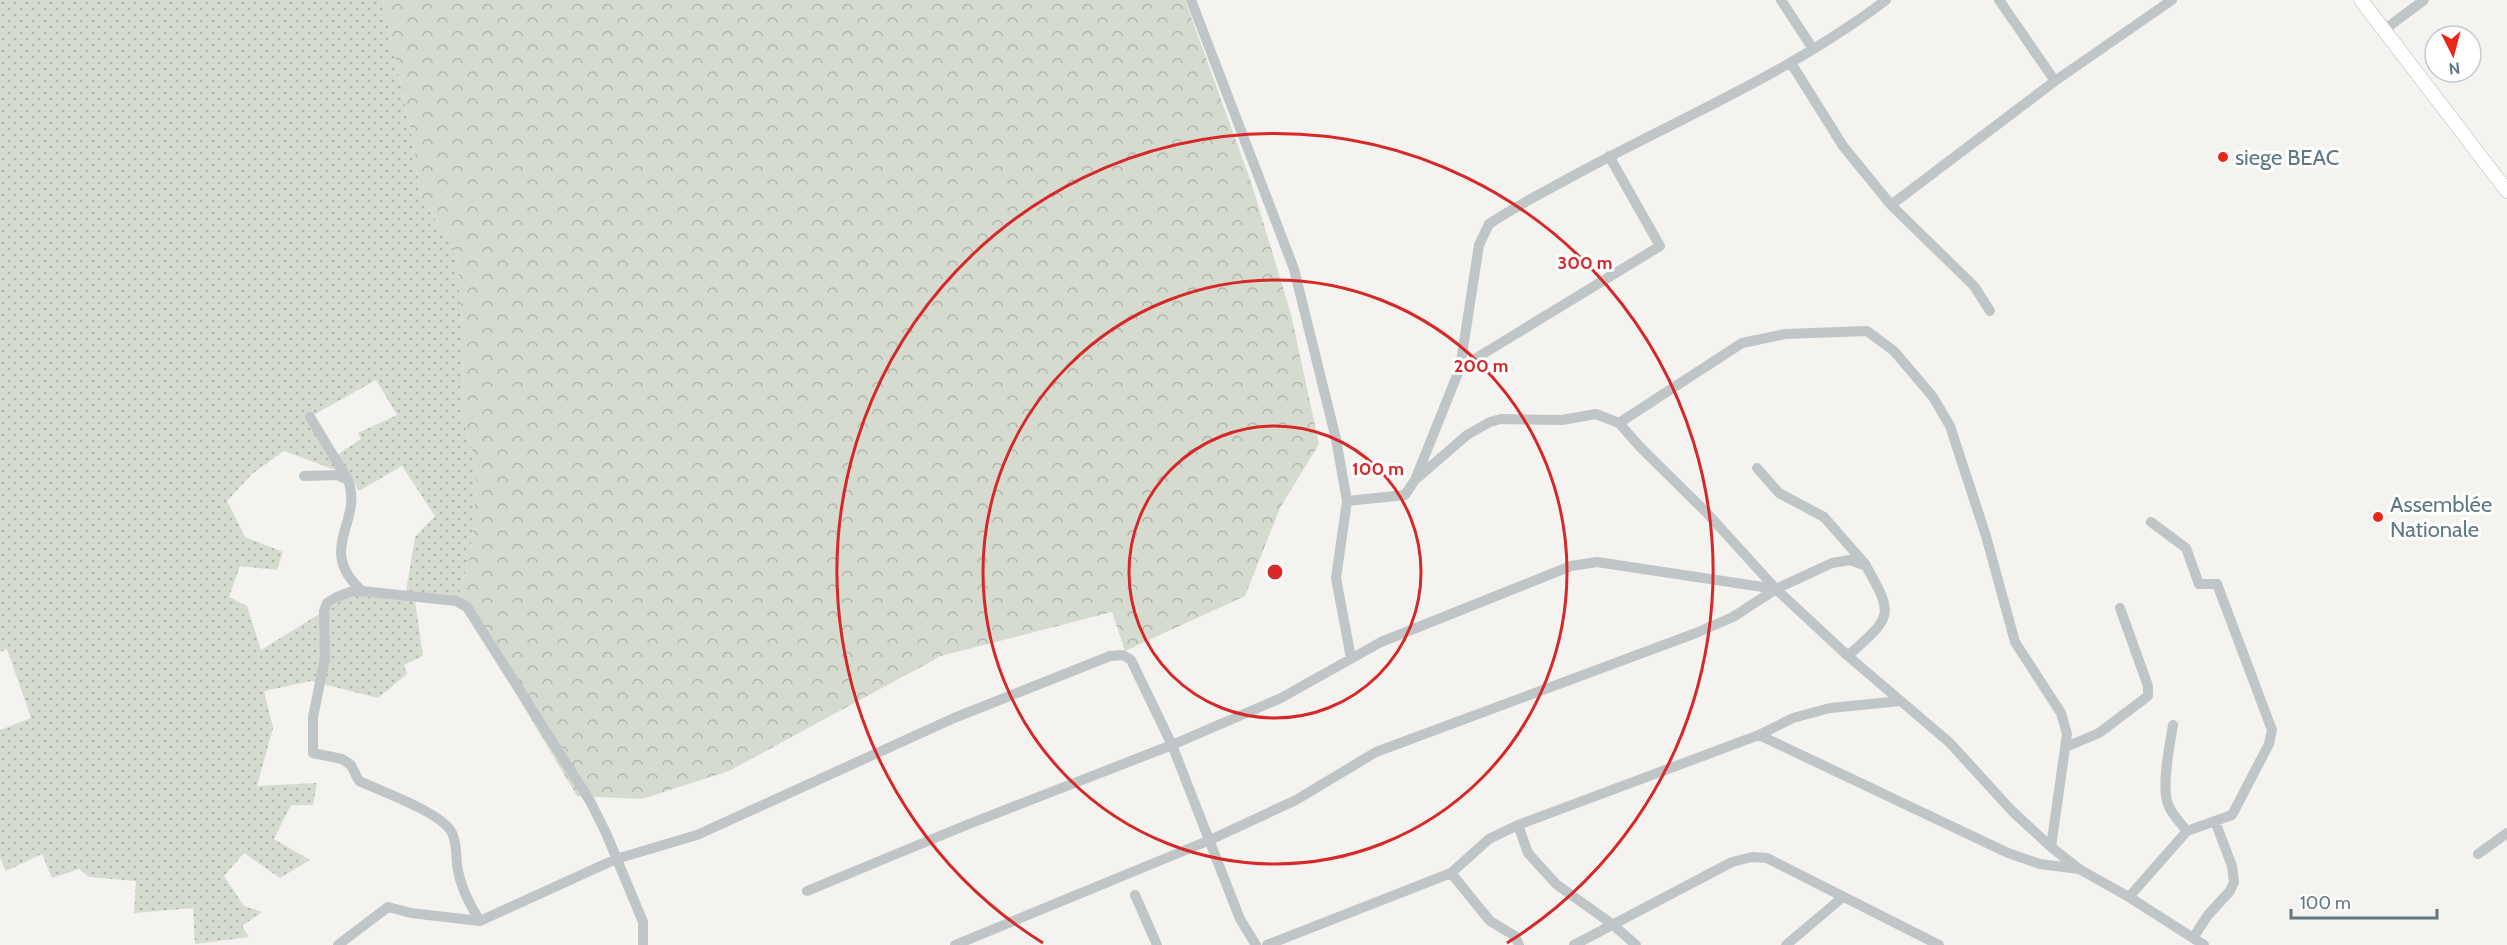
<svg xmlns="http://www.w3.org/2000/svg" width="2507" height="945" font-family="Cabin,sans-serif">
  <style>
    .green { fill: url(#green-dots) }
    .forest { fill: url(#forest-crowns) }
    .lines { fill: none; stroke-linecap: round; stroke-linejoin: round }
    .major-casing { stroke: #b1b7ba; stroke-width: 15 }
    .minor { stroke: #c0c5c7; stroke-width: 10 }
    .major { stroke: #fff; stroke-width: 14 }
    .ring { fill: none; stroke: #d62828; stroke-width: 3 }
    .poi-dot { fill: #ea2619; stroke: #fff; stroke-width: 2 }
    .labels { text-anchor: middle; stroke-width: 6; stroke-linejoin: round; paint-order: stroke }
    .poi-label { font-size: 22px; fill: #617982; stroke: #fff; text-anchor: start }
    .centre { fill: #d62828; stroke: #fff; stroke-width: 3 }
    .ring-label { font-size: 18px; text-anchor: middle; font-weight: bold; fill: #d62828; stroke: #fff; stroke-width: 6; stroke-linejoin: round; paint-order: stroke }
  </style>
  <defs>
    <pattern id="green-dots" width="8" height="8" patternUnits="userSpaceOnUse" patternTransform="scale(1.5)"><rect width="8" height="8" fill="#d6dbd0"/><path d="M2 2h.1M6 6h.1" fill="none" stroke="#b1b6ae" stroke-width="1.8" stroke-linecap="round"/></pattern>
    <pattern id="forest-crowns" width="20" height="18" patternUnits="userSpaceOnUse" patternTransform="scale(1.5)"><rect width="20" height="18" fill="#d6dbd0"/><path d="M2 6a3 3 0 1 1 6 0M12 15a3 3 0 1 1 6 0" fill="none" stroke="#b1b6ae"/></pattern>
  </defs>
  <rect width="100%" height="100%" fill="#f4f3ef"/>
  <path class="green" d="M0,0H383L413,141L421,199L447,236L457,256L463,338L462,410L477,473L471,552L458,597L406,591L415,537L435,516L402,466L359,491L337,455L361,439L358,433L397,415L376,380L306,419L338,471L284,451L252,474L227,501L245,537L283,552L277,570L240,566L229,597L247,606L261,650L352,594L415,601L423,656L404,665L407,674L378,698L311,681L264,691L273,728L257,786L317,783L313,805H291L274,839L310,860L280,878L244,853L224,876L244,906L262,912L242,926L249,937L195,944L193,908L134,913L136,881L89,877L79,869L52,878L42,854L6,871L0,858V730L31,718L7,649L0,652Z"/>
  <path class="forest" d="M383,0H1185L1251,182L1291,314L1319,444L1280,508L1245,596L1125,651L1112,612L941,656L729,771L642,799L577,796L458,597L471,552L477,473L462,410L463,338L457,256L447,236L421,199L413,141Z"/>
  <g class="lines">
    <defs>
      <path id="major" d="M2361,0L2507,191"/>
    </defs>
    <use href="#major" class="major-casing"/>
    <path class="minor" d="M1191,0L1294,269L1336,439L1347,501L1336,578L1351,658
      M1781,0L1813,49
      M1999,0L2055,81
      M2384,30L2424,0
      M1791,63L1843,146L1891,205L1974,286L1990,311
      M1891,205L2055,81L2172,0
      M1460,368L1660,246L1609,156
      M310,417L348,480
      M1619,423L1742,343L1785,334L1867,331L1894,351L1933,397L1950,426L1986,536L2015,642L2061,713L2067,734L2051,847
      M1757,468L1779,493L1824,517L1866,565
      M304,476L337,475L348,480C364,522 315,549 362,591L456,601L467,607L590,801L606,833L643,922V945
      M1415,480L1467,435L1490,422L1501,419L1562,420L1596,414L1619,423L1641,448L1707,513L1776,589L1848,656L1950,743L2012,811L2051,847L2079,869L2129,897L2204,945
      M1347,501L1405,495L1415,480L1460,368L1479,245L1489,224C1516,206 1544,192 1573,176C1678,119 1790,73 1886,0
      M362,591L350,592L337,597L327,603L324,611L325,658L313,717V753L342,759L351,765L359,781C381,791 443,813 452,833C457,844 456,854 457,865C460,886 469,904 480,921
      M2173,725C2170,743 2161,787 2168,804C2171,814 2181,823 2187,831
      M1759,735L2008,853L2040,864L2079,869
      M2066,747L2099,733L2148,696V686L2120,608
      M1518,825L1528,853L1556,884L1612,924L1636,945
      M2478,854L2507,833
      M1451,873L1490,921L1515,936L1519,945
      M807,891L964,826L1172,745L1281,698L1381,642L1571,566L1597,562L1776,589
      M1135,895L1157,945
      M2129,897L2187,831L2232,815L2269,744L2272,730L2217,584H2199L2186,548L2151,522
      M2193,938L2208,915L2230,891L2234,882L2232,866L2215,821
      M338,945L388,907L411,913L480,921L616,859L697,835L954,718L1110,656L1123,655L1131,660L1172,745L1240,919L1256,945
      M955,945L1210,840L1296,800L1376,752L1696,633L1733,617L1776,589L1832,563L1850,560L1866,566C1896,618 1890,617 1848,656
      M1267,945L1451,873L1489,839L1518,825L1759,735L1793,718L1830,708L1901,701
      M1574,945L1732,862L1752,857L1767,858L1939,945
      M1786,945L1843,897"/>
    <use href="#major" class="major"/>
  </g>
  <g class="ring">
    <circle cx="1275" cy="572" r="146"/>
    <circle cx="1275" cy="572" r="292"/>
    <path d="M1043 943A438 438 0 1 1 1507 943"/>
  </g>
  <g class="poi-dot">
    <circle cx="2223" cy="157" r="6"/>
    <circle cx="2378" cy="517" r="6"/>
  </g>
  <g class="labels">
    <g class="poi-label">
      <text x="2235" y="165">siege BEAC</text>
      <text x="2390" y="512">Assemblée<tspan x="2390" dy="25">Nationale</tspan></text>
    </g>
  </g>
  <circle cx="1275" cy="572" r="9" class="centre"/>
  <g class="ring-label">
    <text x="1585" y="269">300 m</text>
    <text x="1481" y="372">200 m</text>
    <text x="1378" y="475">100 m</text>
  </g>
  <g transform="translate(2453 54) rotate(174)"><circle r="28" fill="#ffffff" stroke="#c0c9cd" stroke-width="1.5"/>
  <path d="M0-4.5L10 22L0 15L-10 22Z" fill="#ea2619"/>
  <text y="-9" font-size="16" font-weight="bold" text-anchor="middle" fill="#617982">N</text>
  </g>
  <path d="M2291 909v9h146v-9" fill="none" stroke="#617982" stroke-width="3"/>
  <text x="2300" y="909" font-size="18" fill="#617982" stroke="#ffffff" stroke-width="4.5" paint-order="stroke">100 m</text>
</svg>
